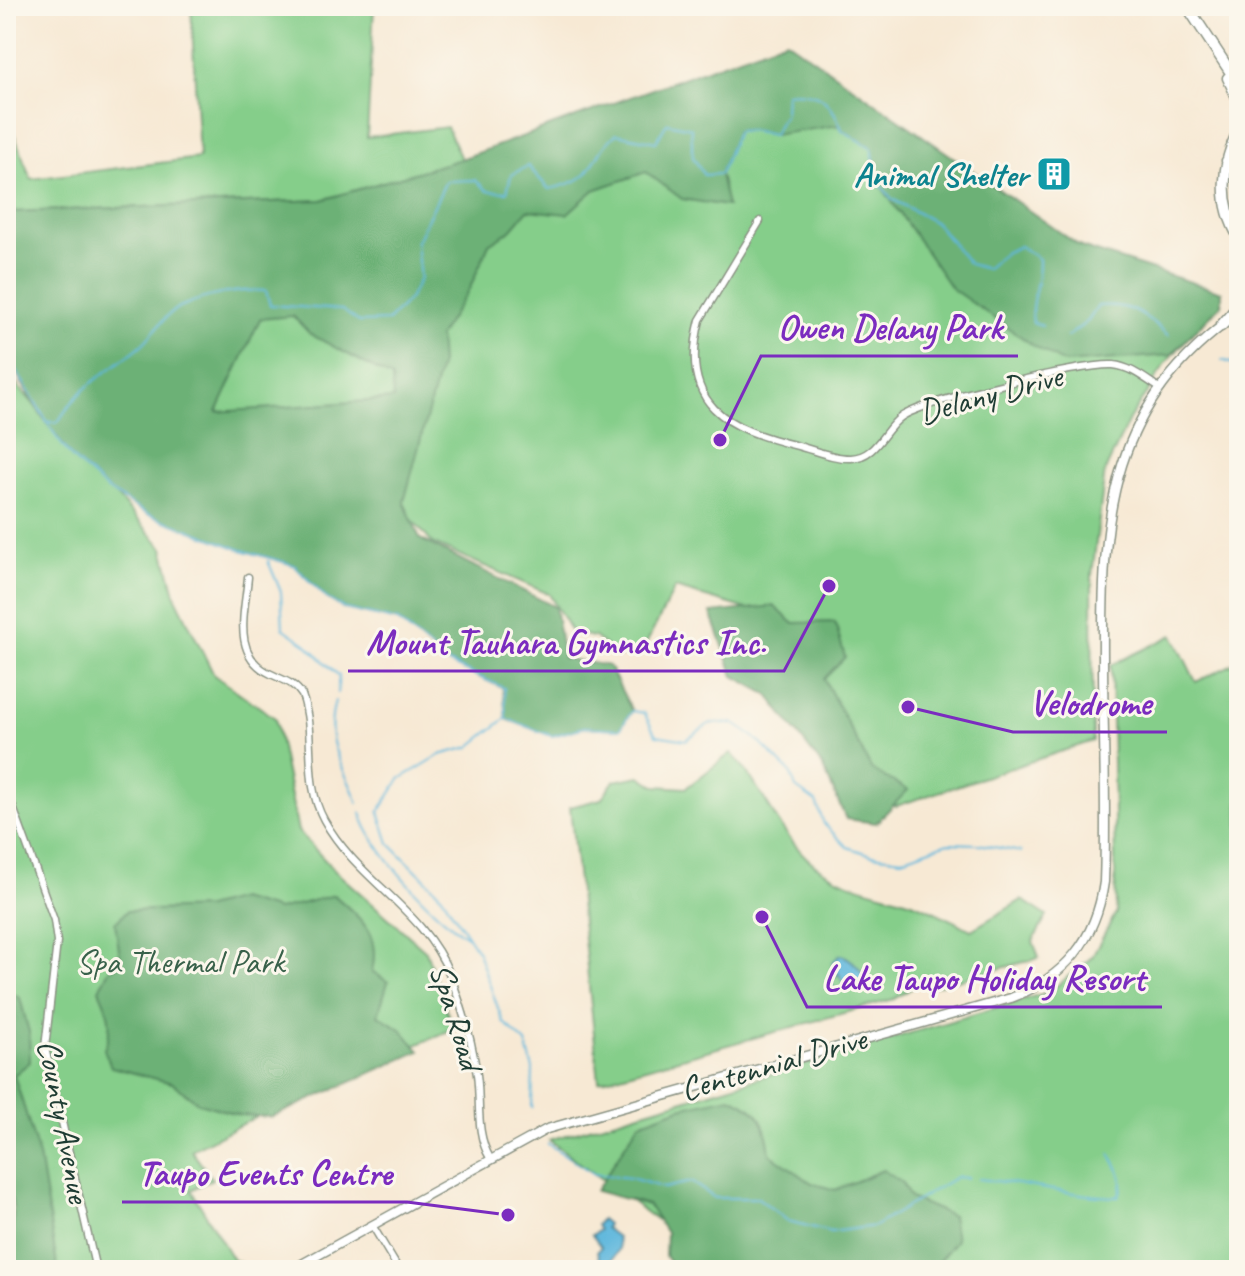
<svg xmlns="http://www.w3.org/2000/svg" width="1245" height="1276" font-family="Caveat,sans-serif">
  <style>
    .green { fill: #85ce8a; stroke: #52865f; stroke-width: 2 }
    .forest { fill: #6cb176; stroke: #467755; stroke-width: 2; fill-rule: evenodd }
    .water { fill: #60b8dd; stroke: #407a88; stroke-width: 2 }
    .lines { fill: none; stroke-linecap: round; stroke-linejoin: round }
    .stream { stroke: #60b8dd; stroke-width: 2 }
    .street-casing { stroke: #8b9384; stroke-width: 9 }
    .secondary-casing { stroke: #8b9384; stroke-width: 11 }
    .highway-casing { stroke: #8b9384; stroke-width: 13 }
    .street { stroke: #fff; stroke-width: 6 }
    .secondary { stroke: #fff; stroke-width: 8 }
    .highway { stroke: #fff; stroke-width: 10 }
    .labels { text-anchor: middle; stroke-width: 6; stroke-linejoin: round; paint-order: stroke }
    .culture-label { font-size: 34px; font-weight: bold; fill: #0d838f; stroke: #fbf7ec; text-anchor: end }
    .street-label { font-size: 34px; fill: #1f3d34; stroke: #fbf7ec }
    .park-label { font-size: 34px; fill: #38614a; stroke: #fbf7ec }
    .leader { fill: none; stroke: #7b2cbf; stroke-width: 3 }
    .callout-dot { fill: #7b2cbf; stroke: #fbf7ec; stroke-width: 3 }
    .callout-label { font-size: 36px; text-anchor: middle; font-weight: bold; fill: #7b2cbf; stroke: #fbf7ec; stroke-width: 6; stroke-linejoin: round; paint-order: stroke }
  </style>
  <rect width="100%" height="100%" fill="#fbf7ec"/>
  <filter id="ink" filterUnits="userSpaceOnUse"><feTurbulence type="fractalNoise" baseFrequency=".0125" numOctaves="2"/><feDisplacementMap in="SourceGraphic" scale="16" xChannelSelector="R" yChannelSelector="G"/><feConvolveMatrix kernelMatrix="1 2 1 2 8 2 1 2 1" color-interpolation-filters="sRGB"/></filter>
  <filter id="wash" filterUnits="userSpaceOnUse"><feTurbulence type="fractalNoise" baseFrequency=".006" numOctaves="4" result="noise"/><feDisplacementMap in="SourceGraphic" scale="32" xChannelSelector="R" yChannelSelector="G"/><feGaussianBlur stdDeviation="1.8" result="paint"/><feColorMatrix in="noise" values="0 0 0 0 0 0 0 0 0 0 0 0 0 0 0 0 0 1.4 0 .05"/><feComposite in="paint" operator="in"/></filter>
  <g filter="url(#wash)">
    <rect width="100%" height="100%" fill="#f7e9d4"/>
    <path class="green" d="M191,6H374L367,137L447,127L461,159L789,51L1084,256L1221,300L1166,363L1129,420L1105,471L1092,575L1093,741L896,806L879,788L795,623L675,588L643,650L620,656L594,637L572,633L549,594L432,543L402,508L202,413L308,210L430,169L322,200L13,212L6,190V113L31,179L199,158Z
      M6,373L163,548L176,598L214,675L275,718L298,831L334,870L426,951L453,1029L289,1100L191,1150L212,1179L191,1190L233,1260L256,1270H6C6,1245 22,1211 6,1188Z
      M1173,635L1196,682L1239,661V1270H723L549,1140L1049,992L1092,957L1116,913L1111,665Z
      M731,753C761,784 775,827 807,858C836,885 872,889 909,901C930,908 951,920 971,930L1022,900L1047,916L1033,941L1039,958L928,988L917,985L894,999L599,1081L570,807L601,799L614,781L640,776L656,786L686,788Z"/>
    <path class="forest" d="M786,40L1081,247L1222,292V304L1171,355L1064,363L1034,346L951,288L877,180L872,148L842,130L839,125L773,135L751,130L737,131L720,174L727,206L682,199L646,172L594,190L567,214L528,210L512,229L489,244L470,288L439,336L441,363L404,502L420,539L555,607L563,658L609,666L632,711L620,729L584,727L552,736L506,719L503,688L448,663L398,621L345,609L326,598L294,565L242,550L147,514L109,491L72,458L33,403L6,354V190L13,212L322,200L461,159ZM293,316L310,334L392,378L393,399L217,412L260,319Z
      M774,606L793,623L835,622L845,657L824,679L872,770L908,790L876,823L846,819L823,767L767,694L734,676L711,613Z
      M334,895C360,918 381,933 372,971L388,982L378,1015L401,1029L420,1051L272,1117L239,1115L199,1103L172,1083L111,1067L104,1049C114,1027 109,1011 99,990L108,971L121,963L115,923L127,911L206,908L239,899L278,910Z
      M6,990L20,998L29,1032L30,1062L14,1075L39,1156L57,1265L54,1270H6C6,1245 22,1211 6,1188Z
      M730,1097C760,1108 767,1123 770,1154L812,1183L835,1190L883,1170L902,1183L910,1198L952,1216L956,1240L935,1266L915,1270H675L665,1256L666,1233L648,1205L596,1191L639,1123L680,1108Z"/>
    <path class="water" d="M840,955C851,956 866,974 866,984L856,981L845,984L838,973L831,981L835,990L829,991L833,962Z
      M601,1219L607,1224L605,1228L617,1237L619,1249L609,1264L601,1265L597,1251L601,1247L592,1235L599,1230L596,1225Z"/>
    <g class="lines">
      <path class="stream" d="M1067,337L1088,321L1098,306C1131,303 1145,315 1169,336
        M6,354L57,438L72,458L109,491L147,514L242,550L294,565L326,598L345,609L398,621L448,663L504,688L506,719
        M1222,360L1239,366
        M46,422H58C81,385 105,374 138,348C153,337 164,313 182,306C207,295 239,289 266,291L270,305L342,310L359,322L388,321L409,299L420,278L416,243L446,181L475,180L488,191L507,192L511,175L528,166L549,189C602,179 584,162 616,134L656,142L667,123L691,128L693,157L704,175L720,174L737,131L751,130L773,135L785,113L786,93C818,89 832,101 842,130L872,148L877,180L892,199L936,223L969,264L987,269L1004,253L1020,246L1039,259C1040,286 1029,299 1033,322L1042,326
        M268,561L281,592L283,628L306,644L339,676L337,693
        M335,701C323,745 343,764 358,803
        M505,719L470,747L440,755L400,779L379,812L389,843L442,896L478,952L503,1022L526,1043L533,1069L532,1108
        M507,719L552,736L584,727L620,729L632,711L644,713L656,735L686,740L709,724L733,723L754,737L790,772L796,788L816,802L824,824L847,847L872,855L902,859L948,843L978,844L1021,852
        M361,813C372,851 434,916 468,937
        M548,1144L594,1174L631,1178L664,1188L691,1182L715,1198H758L788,1221L831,1232L875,1226L956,1177L967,1178
        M978,1179C1025,1183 1070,1196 1118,1197C1127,1180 1119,1168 1110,1154"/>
    </g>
  </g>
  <g filter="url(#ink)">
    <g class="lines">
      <defs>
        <path id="street" d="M760,221L700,320C678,405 727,429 798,446C814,450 834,459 851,458C877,457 883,430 901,417C925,400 1083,363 1113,365C1132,367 1145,379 1161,389
          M248,577C245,612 231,656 271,674C283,680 295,683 302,695C317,736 302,780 324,820C357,880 424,909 450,975C462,1006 472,1041 477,1075C481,1102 475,1133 490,1158
          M6,788L54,920L57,942L45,1048L96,1270
          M372,1225L399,1270"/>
        <path id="secondary" d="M291,1270L547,1129L1011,998C1065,977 1096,940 1104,882C1107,807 1103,732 1103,657C1102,511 1110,404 1239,313"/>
        <path id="highway" d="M1187,6L1239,85
          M1228,78L1239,101
          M1239,129C1222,164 1218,202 1239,237
          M1227,161L1239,148
          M1221,326L1239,305"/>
      </defs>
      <use href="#street" class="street-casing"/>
      <use href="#secondary" class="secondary-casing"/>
      <use href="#highway" class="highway-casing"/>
      <use href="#street" class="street"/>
      <use href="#secondary" class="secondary"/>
      <use href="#highway" class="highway"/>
    </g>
  </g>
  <defs>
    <symbol id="building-square" viewBox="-11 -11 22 22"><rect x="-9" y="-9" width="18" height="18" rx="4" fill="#0f9aa8" stroke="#fbf7ec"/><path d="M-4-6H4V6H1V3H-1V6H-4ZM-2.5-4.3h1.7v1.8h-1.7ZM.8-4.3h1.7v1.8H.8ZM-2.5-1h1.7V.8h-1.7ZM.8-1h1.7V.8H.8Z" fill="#fff"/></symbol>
  </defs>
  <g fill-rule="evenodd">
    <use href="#building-square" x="1034" y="154" width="40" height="40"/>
  </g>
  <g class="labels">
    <g class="culture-label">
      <text x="1028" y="186">Animal Shelter</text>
    </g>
    <g class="street-label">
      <text transform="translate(990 393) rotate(-15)" y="12">Delany Drive</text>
      <text transform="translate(457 1016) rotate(73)" y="12">Spa Road</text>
      <text transform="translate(773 1063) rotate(-16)" y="12">Centennial Drive</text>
      <text transform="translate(65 1121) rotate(79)" y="12">County Avenue</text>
    </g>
    <g class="park-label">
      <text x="180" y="973">Spa Thermal Park</text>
    </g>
  </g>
  <path class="leader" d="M720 440L761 356H1018M829 586L784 671H348M908 707L1013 732H1167M762 917L807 1007H1162M508 1215L407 1202H122"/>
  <g class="callout-dot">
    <circle cx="720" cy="440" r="8"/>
    <circle cx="829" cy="586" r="8"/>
    <circle cx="908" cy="707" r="8"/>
    <circle cx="762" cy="917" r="8"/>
    <circle cx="508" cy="1215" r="8"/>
  </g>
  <g class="callout-label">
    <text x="890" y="339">Owen Delany Park</text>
    <text x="566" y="654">Mount Tauhara Gymnastics Inc.</text>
    <text x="1090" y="715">Velodrome</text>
    <text x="984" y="990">Lake Taupo Holiday Resort</text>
    <text x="265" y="1185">Taupo Events Centre</text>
  </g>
  <rect width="1245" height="1276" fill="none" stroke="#fbf7ec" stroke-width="32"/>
</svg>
